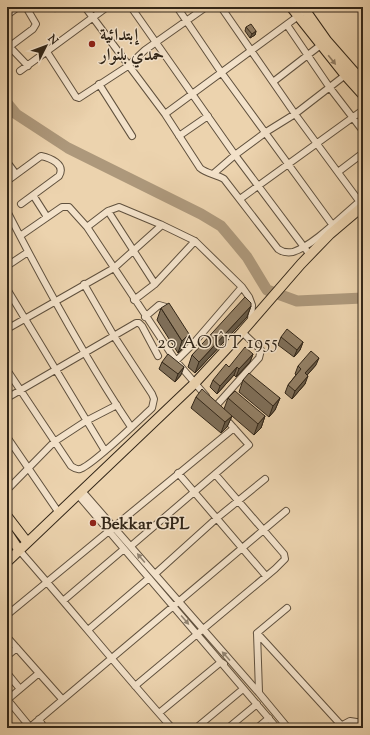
<svg xmlns="http://www.w3.org/2000/svg" width="370" height="735" font-family="'Sorts Mill Goudy',Amiri,serif">
  <style>
    .lines { fill: none; stroke-linecap: round; stroke-linejoin: round }
    .river { stroke: #ad987b; stroke-width: 11 }
    .minor-casing { stroke: #60513e; stroke-width: 8 }
    .primary-casing { stroke: #322618; stroke-width: 11 }
    .minor { stroke: #f3e2ca; stroke-width: 6 }
    .primary { stroke: #ecd3ae; stroke-width: 9 }
    .wall { fill: #7e6e58; stroke: #322618 }
    .shaded-wall { fill: #675a47; stroke: #322618 }
    .building { fill: #938066; stroke: #322618 }
    .oneway { fill: #8f7c63 }
    .oneway2 { fill: #928471 }
    .poi-dot { fill: #8f2418; stroke: #f3e2ca; stroke-width: 1.5 }
    .labels { text-anchor: middle; stroke-width: 3; stroke-linejoin: round; paint-order: stroke }
    .poi-label { font-size: 17px; font-weight: bold; fill: #322618; stroke: #f3e2ca; text-anchor: start }
    .neighbourhood-label { font-size: 18px; letter-spacing: 1px; fill: #322618; stroke: #f3e2ca }
  </style>
  <rect width="100%" height="100%" fill="#ecd3ae"/>
  <filter id="stains"><feTurbulence type="fractalNoise" baseFrequency=".005" numOctaves="4"/><feColorMatrix values="0 0 0 0 .2 0 0 0 0 .09 0 0 0 0 .02 0 0 0 .5 -.17"/></filter>
  <radialGradient id="worn" r=".72"><stop offset=".6" stop-color="#630" stop-opacity="0"/><stop offset="1" stop-color="#630" stop-opacity=".3"/></radialGradient>
  <g class="lines">
    <path class="river" d="M7,103L16,114L68,148L201,214L221,226L232,239L247,257L267,290L297,301L363,298"/>
    <defs>
      <path id="minor" d="M54,7L55,8
        M85,7L165,114L200,168C207,174 216,174 224,179L278,249C282,252 287,253 293,252C314,245 342,216 360,201
        M131,7L235,155L310,255
        M177,7L221,72L334,227
        M221,7L295,114L362,205
        M7,15L18,7
        M287,25L330,88L363,131
        M7,44L28,66
        M9,47L33,29L36,24L26,7
        M47,52L76,97L79,98L128,66L145,50L206,7
        M20,71L107,7
        M273,82L322,44
        M99,84L132,136
        M165,114L301,14
        M179,136L208,116
        M7,162L16,174
        M338,172L363,153
        M213,174L235,155L266,132L295,114L348,73
        M7,181L41,156C50,158 66,164 59,176L21,204
        M33,195L47,217
        M240,199L363,110
        M7,211C45,285 85,358 131,427
        M108,211L155,284L134,300
        M87,227L108,211L119,207L162,225L195,241L242,287L249,297L252,305L251,321
        M20,236L62,207H69L87,227L176,361L206,396
        M7,266L28,252
        M155,284L195,241
        M7,289L105,451
        M145,317L159,305L166,307L169,310
        M7,329L114,268L162,225
        M176,361L192,345L242,287
        M7,370L71,466C74,468 76,470 80,469C92,466 140,419 152,408L154,399L152,394L114,336L84,284
        M7,398L136,323H139L142,326L158,356
        M215,407L259,358L261,350L242,332
        M7,437L59,513
        M178,473L266,576
        M7,490L54,442L86,421L117,405
        M82,491L259,693L288,728
        M78,495L277,728
        M131,546L249,445L224,417
        M19,550C71,609 120,670 172,728
        M155,574L217,518L265,479
        M64,600L124,549
        M7,615L234,428
        M88,630L149,578
        M257,633L341,725
        M7,637L62,699
        M7,656L17,648
        M7,673L20,689
        M135,686L275,569L285,559L284,554L215,474
        M259,692L257,633L287,608
        M7,699L30,727
        M7,700L39,673
        M159,713L221,662L224,664
        M39,719L44,728
        M339,727L350,721L363,723
        M29,728L286,511
        M196,728L243,689
        M228,728L257,704
        M257,728L269,718"/>
      <path id="primary" d="M291,7L345,75L363,95
        M303,7L327,41L363,82
        M7,516L27,542
        M7,532L19,550
        M7,562L195,383L242,332L301,264L330,234L363,206"/>
    </defs>
    <use href="#minor" class="minor-casing"/>
    <use href="#primary" class="primary-casing"/>
    <use href="#minor" class="minor"/>
    <use href="#primary" class="primary"/>
  </g>
  <path class="wall" d="M246,27L256,31L255,35L250,38L245,31Z
    M251,306L247,317L195,373L188,367L192,355Z
    M161,308L185,346L178,353L157,320Z
    M281,337L303,342L300,350L294,357L278,345Z
    M253,354L250,362L236,377L234,375L217,394L210,387L213,380L229,367Z
    M162,362L181,375L175,382L159,369Z
    M316,365L307,375L305,384L292,399L285,393L288,385L296,375L295,374L298,366Z
    M243,380L280,398L275,410L269,417L239,392Z
    M196,397L224,409L228,398L265,416L261,428L254,435L232,416L227,427L221,433L191,408Z"/>
  <path class="shaded-wall" d="M256,31L255,35L250,38L252,34Z
    M251,306L247,317L195,373L199,362Z
    M189,334L185,346L178,353L182,341Z
    M303,342L300,350L294,357L297,350Z
    M253,354L250,362L236,377L239,369Z
    M319,358L316,365L302,381L305,373Z
    M184,367L181,375L175,382L178,374Z
    M237,367L234,375L217,394L220,386Z
    M308,376L305,384L292,399L295,391Z
    M280,398L275,410L269,417L273,406Z
    M232,416L227,427L221,433L225,422Z
    M265,416L261,428L254,435L258,424Z"/>
  <path class="building" d="M251,24L256,31L252,34L246,27Z
    M245,297L251,303V306L199,362L192,355Z
    M169,303L189,334L182,341L161,308Z
    M287,329L303,342L297,350L281,337Z
    M245,347L253,354L239,369L237,367L220,386L213,380L226,364L229,367Z
    M311,351L319,358L305,373L308,376L295,391L288,385L301,369L298,366Z
    M168,354L184,367L178,374L162,362Z
    M249,373L280,398L273,406L243,380Z
    M202,389L232,416L225,422L196,397Z
    M235,391L265,416L258,424L228,398Z"/>
  <defs><path id="oneway-solid" d="M-6-.8H1V-3.2L6.5 0L1 3.2V.8H-6Z"/></defs>
  <use class="oneway" href="#oneway-solid" transform="translate(332 60) rotate(51)"/>
  <g class="oneway2">
    <use href="#oneway-solid" transform="translate(141 558) rotate(-130)"/>
    <use href="#oneway-solid" transform="translate(185 620) rotate(49)"/>
    <use href="#oneway-solid" transform="translate(226 656) rotate(-132)"/>
  </g>
  <g class="poi-dot">
    <circle cx="92" cy="44" r="4"/>
    <circle cx="93" cy="523" r="4"/>
  </g>
  <g class="labels">
    <g class="poi-label">
      <text x="100" y="40">إبتدائية<tspan x="100" dy="20">حمدي بلنوار</tspan></text>
      <text x="101" y="529">Bekkar GPL</text>
    </g>
    <g class="neighbourhood-label">
      <text x="218" y="348">20 AOÛT 1955</text>
    </g>
  </g>
  <rect width="370" height="735" fill="none" stroke="#ecd3ae" stroke-width="24"/>
  <rect x="8" y="8" width="354" height="719" fill="none" stroke="#322618" stroke-width="2"/>
  <rect x="12" y="12" width="346" height="711" fill="none" stroke="#322618"/>
  <g transform="translate(46 46) rotate(48)" stroke="#f3e2ca" stroke-width="3" paint-order="stroke">
  <path d="M0-3L7 15L0 10L-7 15Z" fill="#322618"/>
  <text y="-6" font-size="11" font-weight="bold" text-anchor="middle" fill="#322618">N</text>
  </g>
  <rect width="100%" height="100%" filter="url(#stains)"/>
  <rect width="100%" height="100%" fill="url(#worn)"/>
</svg>
